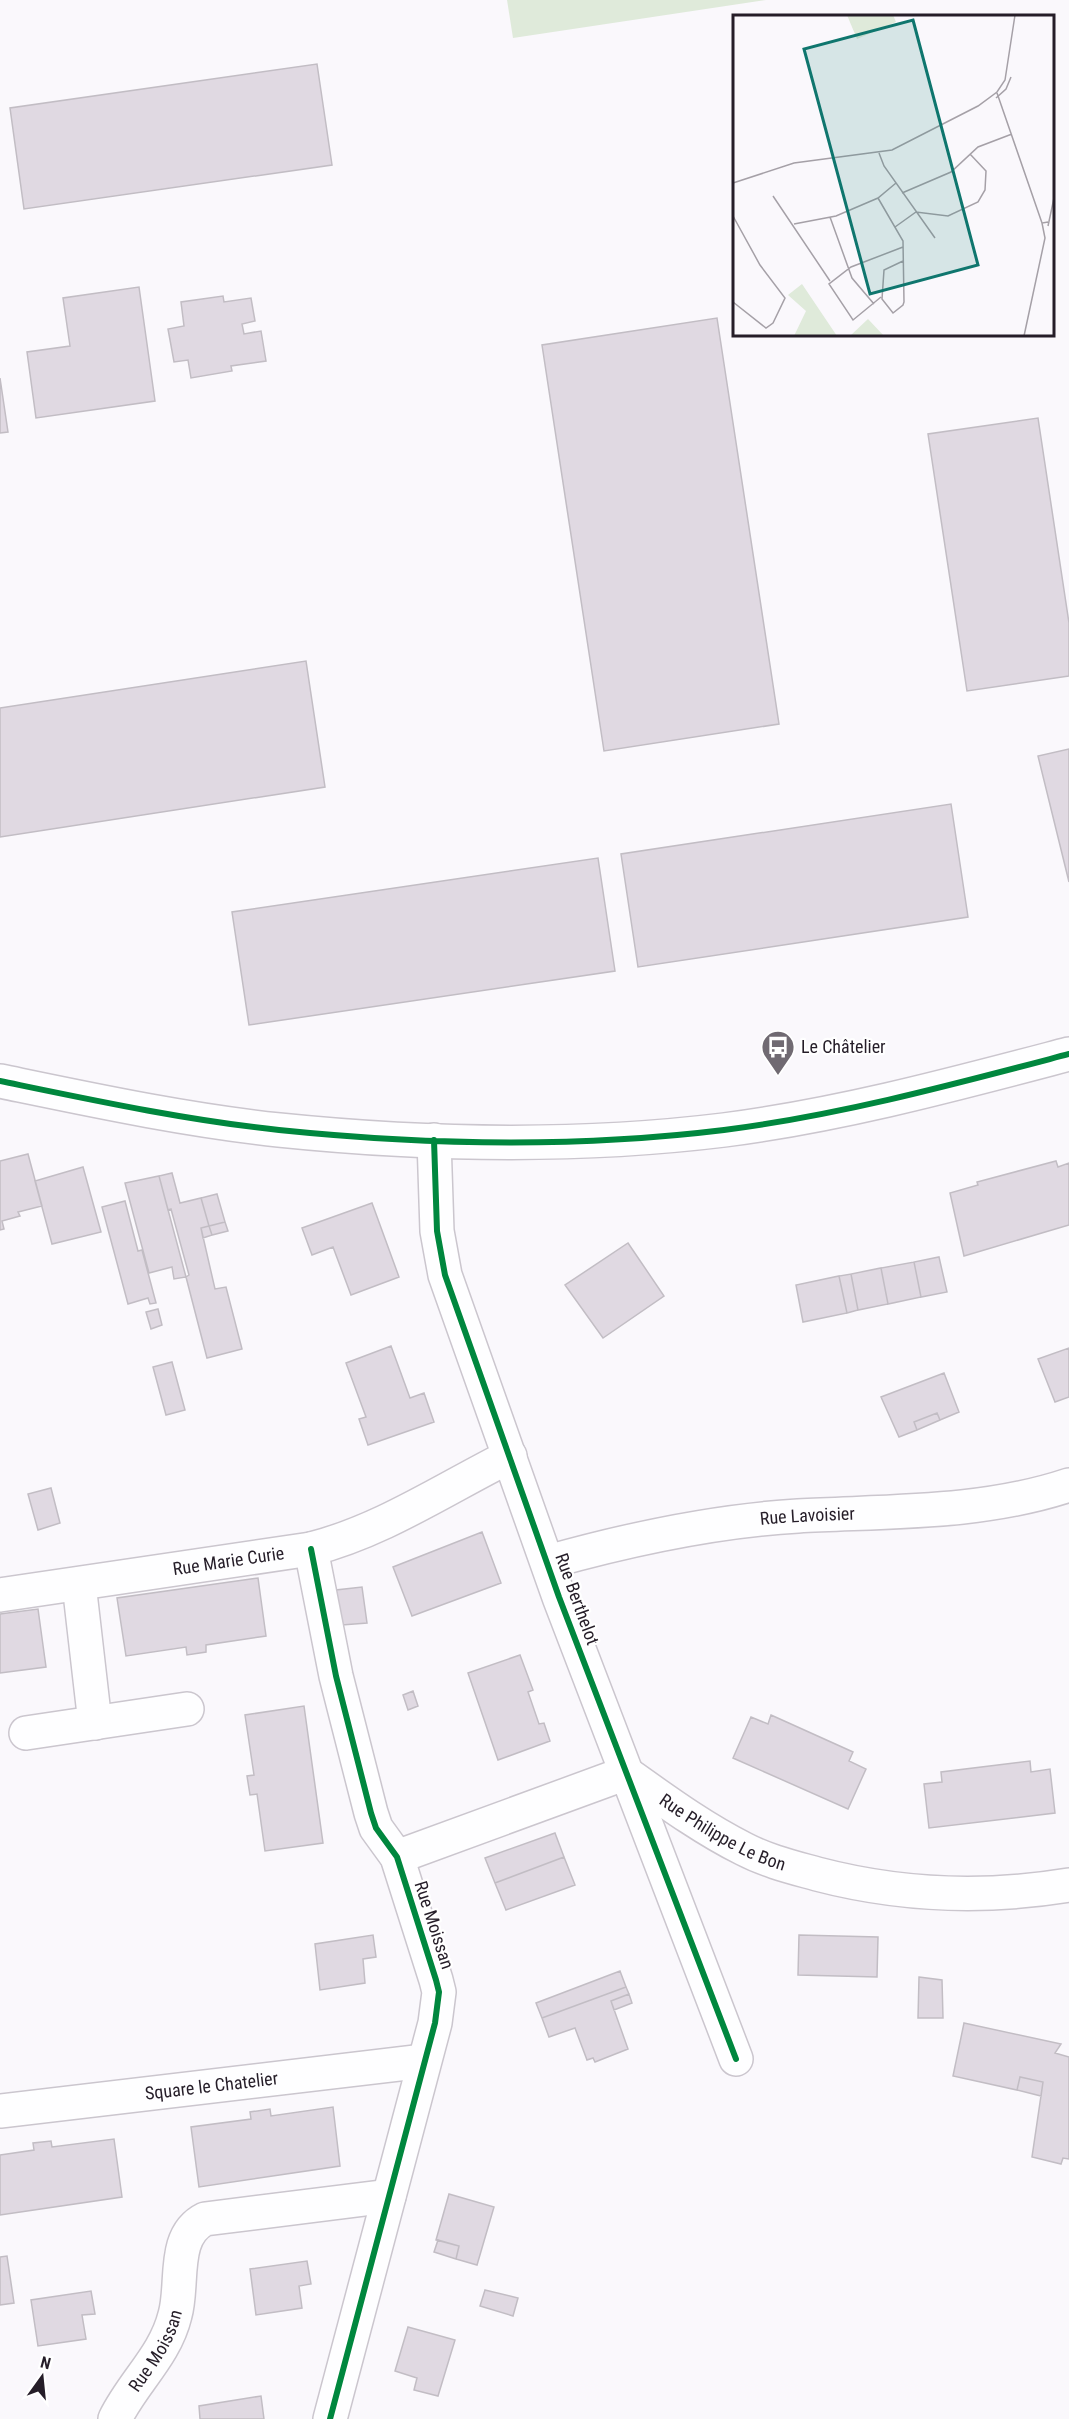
<svg xmlns="http://www.w3.org/2000/svg" width="1069" height="2419" font-family="'Roboto Condensed',sans-serif">
  <style>
    .grass { fill: #dfeada }
    .building { fill: #e0d9e2; stroke: #c2bdc4; stroke-width: 1.5 }
    .lines { fill: none; stroke-linecap: round; stroke-linejoin: round }
    .street-casing { stroke: #cbc6ce; stroke-width: 36 }
    .secondary-casing { stroke: #cbc6ce; stroke-width: 36 }
    .street { stroke: #fefeff; stroke-width: 33 }
    .secondary { stroke: #fefeff; stroke-width: 33 }
    .cycleway-casing { stroke: #fff; stroke-width: 10 }
    .cycleway { stroke: #00873e; stroke-width: 6 }
    .labels { text-anchor: middle; stroke-width: 4.5; stroke-linejoin: round; paint-order: stroke }
    .poi-label { font-size: 18px; fill: #251d28; stroke: #fff; text-anchor: start }
    .street-label { font-size: 18px; fill: #251d28; stroke: #fff }
    .inset-road { fill: none; stroke: #a5a0a7; stroke-width: 1.5 }
    .view { fill: #0f766e; fill-opacity: 0.15; stroke: #0f766e; stroke-width: 3 }
    .inset-edge { fill: none; stroke: #251d28; stroke-width: 3 }
  </style>
  <rect width="100%" height="100%" fill="#faf8fc"/>
  <path class="grass" d="M507,0H766L513,38Z"/>
  <path class="building" d="M317,64L332,165L24,209L10,108Z
    M139,287L155,401L36,418L27,352L70,346L63,298Z
    M223,296L224,302L251,298L255,321L242,324L244,334L261,331L266,361L231,366L232,371L191,378L188,360L174,362L168,329L184,326L181,302Z
    M717,318L779,724L604,751L542,345Z
    M0,378L8,432L0,433Z
    M1038,418L1069,623V676L967,691L928,434Z
    M306,661L325,787L0,837V708Z
    M1069,749V882L1038,756Z
    M951,804L968,917L638,967L621,854Z
    M598,858L615,971L249,1025L232,912Z
    M28,1154L42,1206L18,1212L20,1216L2,1221L4,1229L0,1230V1161Z
    M1056,1161L1058,1167L1069,1163V1225L964,1256L950,1193L978,1185L977,1182Z
    M83,1167L101,1232L52,1244L35,1181Z
    M172,1173L180,1203L201,1198L209,1226L201,1228L215,1289L226,1287L242,1349L207,1358L186,1277L189,1275L171,1209L168,1210L159,1176Z
    M159,1176L186,1277L174,1279L172,1267L149,1273L125,1183Z
    M217,1194L225,1222L209,1226L201,1198Z
    M125,1201L138,1251L142,1250L156,1303L150,1304L148,1298L128,1304L102,1207Z
    M372,1203L399,1277L351,1295L333,1247L312,1255L302,1228Z
    M225,1222L228,1231L212,1235L209,1226Z
    M209,1226L212,1235L203,1238L201,1228Z
    M628,1243L664,1296L603,1338L565,1285Z
    M939,1257L947,1292L921,1297L914,1262Z
    M914,1262L921,1297L888,1304L881,1268Z
    M881,1268L888,1304L858,1310L851,1274Z
    M851,1274L858,1310L847,1313L839,1276Z
    M839,1276L847,1313L803,1322L796,1285Z
    M158,1309L162,1325L151,1329L146,1312Z
    M391,1346L410,1398L424,1393L434,1422L368,1445L359,1419L366,1417L346,1363Z
    M1069,1348V1397L1055,1402L1038,1359Z
    M172,1362L185,1410L166,1415L153,1367Z
    M944,1373L959,1412L940,1420L937,1413L914,1422L917,1430L899,1437L881,1397Z
    M937,1413L940,1420L917,1430L914,1422Z
    M51,1488L60,1523L38,1530L28,1494Z
    M482,1532L501,1583L412,1616L393,1567Z
    M258,1578L266,1636L206,1645V1652L187,1655L186,1647L126,1656L117,1598Z
    M362,1587L367,1623L342,1625L336,1590Z
    M38,1609L46,1667L0,1673V1614Z
    M520,1655L533,1690L528,1692L539,1724L544,1723L550,1741L498,1760L468,1673Z
    M413,1691L418,1706L408,1710L403,1695Z
    M304,1706L323,1843L265,1851L257,1794L250,1795L247,1776L254,1775L245,1715Z
    M771,1715L853,1752L849,1761L866,1769L848,1809L733,1758L751,1717L768,1724Z
    M1030,1761L1031,1772L1050,1769L1055,1813L929,1828L924,1784L942,1782L941,1772Z
    M555,1833L564,1857L495,1883L485,1858Z
    M564,1857L575,1885L506,1910L495,1883Z
    M373,1935L376,1957L363,1959L365,1983L320,1990L315,1944Z
    M799,1935L878,1937L877,1977L798,1975Z
    M620,1971L626,1987L542,2018L536,2003Z
    M919,1977L942,1980L943,2018H918Z
    M626,1987L629,1994L611,2001L628,2049L595,2062L593,2058L587,2060L575,2028L549,2037L542,2018Z
    M629,1994L632,2003L614,2010L611,2001Z
    M964,2023L1061,2044L1055,2053L1069,2057V2159L1063,2158L1061,2164L1032,2157L1043,2082L1020,2077L1017,2090L953,2076Z
    M1020,2077L1043,2082L1041,2096L1017,2090Z
    M333,2107L340,2166L199,2187L191,2127L251,2119L250,2112L270,2109L271,2116Z
    M114,2139L122,2197L0,2215V2155L34,2150L33,2143L51,2141L52,2147Z
    M449,2194L494,2207L477,2265L456,2259L459,2246L436,2240Z
    M438,2240L459,2246L456,2259L434,2252Z
    M7,2256L14,2303L0,2305V2257Z
    M307,2261L311,2284L299,2286L302,2308L256,2315L250,2269Z
    M485,2290L518,2298L513,2316L480,2306Z
    M91,2291L95,2314L82,2315L86,2339L38,2346L31,2300Z
    M408,2327L455,2340L438,2396L414,2390L417,2378L395,2371Z
    M261,2396L264,2419H200L199,2406Z"/>
  <g class="lines">
    <defs>
      <g id="street">
        <path d="M434,1140L437,1231L445,1275L559,1597L736,2059"/>
        <path d="M311,1549L336,1676L371,1813L376,1828L397,1857L436,1980L439,1992L435,2023L330,2419"/>
        <path id="s1" d="M548,1562C630,1539 713,1521 798,1516C889,1511 982,1514 1069,1485"/>
        <path d="M79,1584L95,1723"/>
        <path id="s2" d="M0,1595L311,1549C382,1531 444,1489 510,1456"/>
        <path d="M26,1733L187,1709"/>
        <path id="s3" d="M397,1857L626,1773C664,1800 702,1828 744,1849C767,1861 792,1867 817,1874C901,1896 984,1899 1069,1885"/>
        <path id="s4" d="M0,2111L424,2061"/>
        <path id="s5" d="M115,2419C133,2382 165,2356 175,2315C184,2284 171,2236 205,2219L389,2196"/>
      </g>
      <path id="secondary" d="M0,1081C92,1100 185,1120 279,1130C425,1145 577,1148 724,1130C841,1115 955,1084 1069,1054"/>
    </defs>
    <use href="#street" class="street-casing"/>
    <use href="#secondary" class="secondary-casing"/>
    <use href="#street" class="street"/>
    <use href="#secondary" class="secondary"/>
    <defs>
      <path id="cycleway" d="M0,1081C92,1100 185,1120 279,1130C425,1145 577,1148 724,1130C841,1115 955,1084 1069,1054
        M434,1140L437,1231L445,1275L559,1597L736,2059
        M311,1549L336,1676L371,1813L376,1828L397,1857L436,1980L439,1992L435,2023L330,2419"/>
    </defs>
    <use href="#cycleway" class="cycleway-casing"/>
    <use href="#cycleway" class="cycleway"/>
  </g>
  <defs>
    <symbol id="bus-pin" viewBox="-11 -11 22 30"><path d="M0 17L-7.5 6A9.5 9.5 0 1 1 7.5 6Z" fill="#706a72" stroke="#fff"/><path d="M-5-6H5V4H4V6H2V4H-2V6H-4V4H-5ZM-3.5-4V0h7V-4ZM-3.5 1.2v1.5H-2V1.2ZM2 1.2v1.5H3.5V1.2Z" fill="#fff"/></symbol>
  </defs>
  <g fill-rule="evenodd">
    <use href="#bus-pin" x="759" y="1028" width="38" height="52"/>
  </g>
  <g class="labels">
    <g class="poi-label">
      <text x="801" y="1053">Le Châtelier</text>
    </g>
    <g class="street-label">
      <text dy="6" stroke="none"><textPath href="#s1" startOffset="264">Rue Lavoisier</textPath></text>
      <text dy="6" stroke="none"><textPath href="#s2" startOffset="231">Rue Marie Curie</textPath></text>
      <text transform="translate(577 1599) rotate(70)" y="6">Rue Berthelot</text>
      <text dy="6" stroke="none"><textPath href="#s3" startOffset="358">Rue Philippe Le Bon</textPath></text>
      <text transform="translate(434 1925) rotate(72)" y="6">Rue Moissan</text>
      <text dy="6" stroke="none"><textPath href="#s4" startOffset="213">Square le Chatelier</textPath></text>
      <text dy="6" stroke="none"><textPath href="#s5" startOffset="80">Rue Moissan</textPath></text>
    </g>
  </g>
  <g transform="translate(733 15)">
    <rect width="321" height="321" fill="#faf8fc"/>
    <path d="M114,0H160L163,7L124,24ZM69,269L104,321H61L73,296L55,280ZM135,304L151,321H117Z" fill="#dfeada"/>
    <path class="inset-road" d="M264,78L309,208M263,83L273,74L278,62M146,138L151,151L202,223M0,168L61,148L159,135L245,91L264,77L272,65L282,0M169,178L218,157L245,132L279,119M40,181L97,266M145,183L170,226L171,287L170,290L160,298L149,284L151,255L170,246M0,201L27,250L52,283L40,308L33,313L0,287M97,202L119,263L141,289M61,209L103,201L145,183L163,168M315,211L321,183M162,212L183,197L215,201L245,187L252,175L253,156L237,139M148,282L120,305L96,269L118,252L170,232M291,321L312,223L309,208L315,207"/>
    <path class="view" d="M180,5L245,250L137,279L71,34Z"/>
    <rect width="321" height="321" class="inset-edge"/>
  </g>
  <g transform="translate(42 2377) rotate(15)" stroke="#ffffff" stroke-width="4.5" paint-order="stroke">
  <path d="M0-4.5L10 22L0 15L-10 22Z" fill="#251d28"/>
  <text y="-9" font-size="16" font-weight="bold" text-anchor="middle" fill="#251d28">N</text>
  </g>
</svg>
